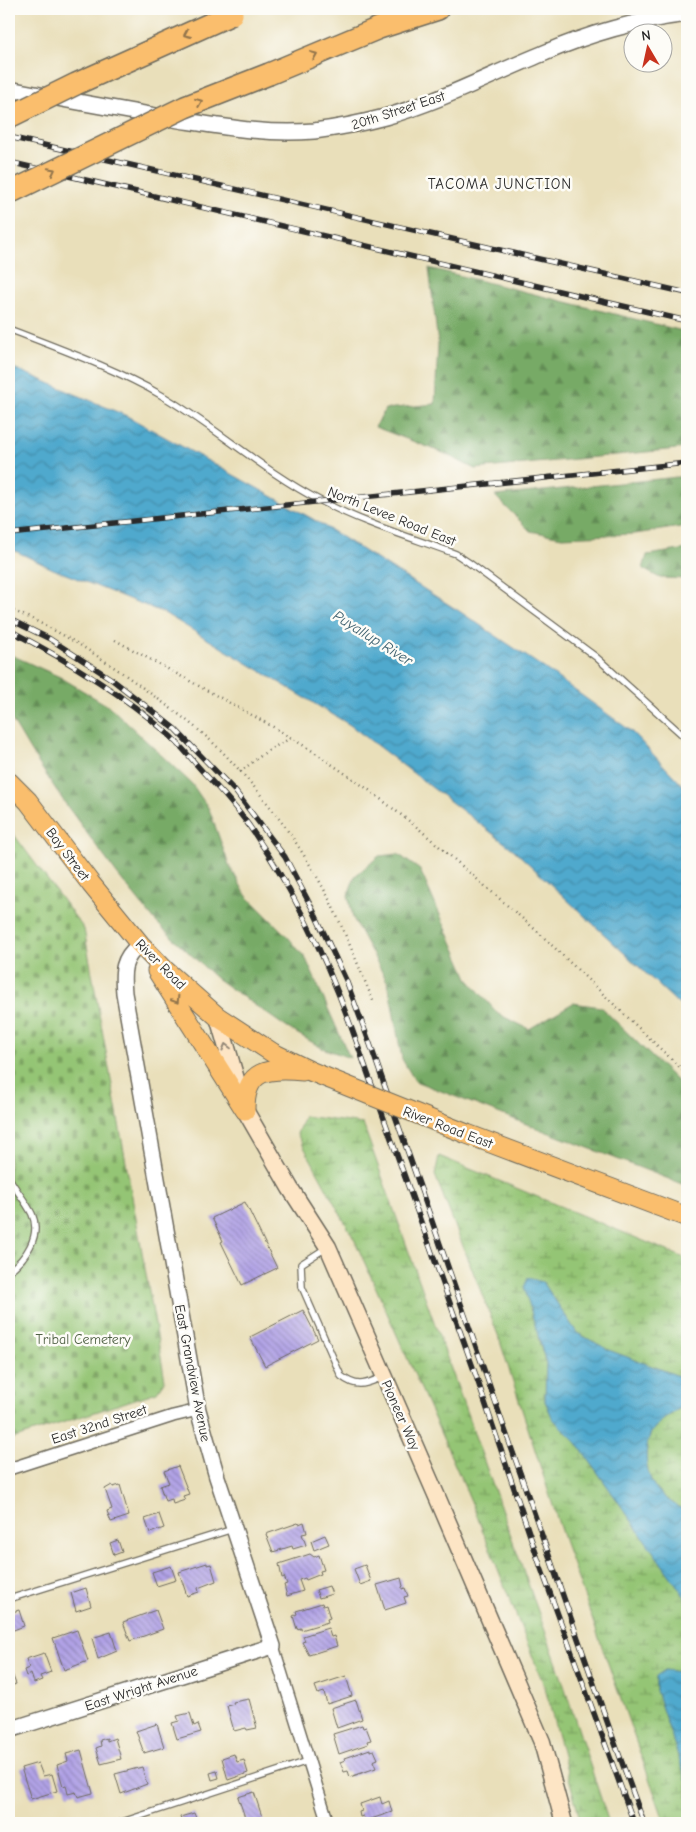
<svg xmlns="http://www.w3.org/2000/svg" width="696" height="1832" font-family="'Comic Neue',sans-serif">
  <style>
    .forest { fill: url(#forest-firs); stroke: #516a48 }
    .wetland { fill: url(#wetland-marsh); stroke: #607850 }
    .cemetery { fill: url(#cemetery-stones); stroke: #607850 }
    .water { fill: url(#water-waves); stroke: #3d6a7c }
    .building { fill: url(#building-back-hatch) }
    .lines { fill: none; stroke-linecap: round; stroke-linejoin: round }
    .service-casing { stroke: #6e6a5d; stroke-width: 8 }
    .minor-casing { stroke: #6e6a5d; stroke-width: 14 }
    .tertiary-casing { stroke: #6e6a5d; stroke-width: 18 }
    .secondary-casing { stroke: #6e6a5d; stroke-width: 19 }
    .primary-casing { stroke: #6e6a5d; stroke-width: 21 }
    .motorway-casing { stroke: #6e6a5d; stroke-width: 24 }
    .path { stroke: #6e6a5d; stroke-width: 2.5; stroke-dasharray: 1 4; stroke-linecap: butt }
    .service { stroke: #fff; stroke-width: 5.5 }
    .minor { stroke: #fff; stroke-width: 11 }
    .tertiary { stroke: #fff; stroke-width: 15 }
    .secondary { stroke: #fde5c5; stroke-width: 16 }
    .primary { stroke: #fabe6d; stroke-width: 19 }
    .motorway { stroke: #fabe6d; stroke-width: 21 }
    .rail-casing { stroke: #2b2b2b; stroke-width: 5.5 }
    .rail { stroke: #fdfcf7; stroke-width: 4; stroke-dasharray: 11; stroke-linecap: butt }
    .primary-bridge-casing { stroke: #6e6a5d; stroke-width: 21; stroke-linecap: butt }
    .motorway-bridge-casing { stroke: #6e6a5d; stroke-width: 24; stroke-linecap: butt }
    .primary-bridge { stroke: #fabe6d; stroke-width: 19 }
    .motorway-bridge { stroke: #fabe6d; stroke-width: 21 }
    .oneway { stroke: #92744c }
    .oneway2 { stroke: #948878 }
    .labels { text-anchor: middle; stroke-width: 5; stroke-linejoin: round; paint-order: stroke }
    .street-label { font-size: 14px; fill: #2b2b2b; stroke: #fdfcf7 }
    .park-label { font-size: 14px; fill: #506145; stroke: #fdfcf7 }
    .neighbourhood-label { font-size: 15px; letter-spacing: 1px; fill: #2b2b2b; stroke: #fdfcf7 }
    .water-label { font-size: 15px; font-style: italic; fill: #395d6c; stroke: #fdfcf7 }
  </style>
  <defs>
    <pattern id="forest-firs" width="22" height="20" patternUnits="userSpaceOnUse" patternTransform="scale(1.25)"><rect width="22" height="20" fill="#7a6"/><path d="M5 1l3.5 6h-7zM16 11l3.5 6h-7z" fill="#628b54"/></pattern>
    <pattern id="wetland-marsh" width="20" height="14" patternUnits="userSpaceOnUse" patternTransform="scale(1.25)"><rect width="20" height="14" fill="#94c574"/><path d="M1 5h8M5 5V1M11 12h8M15 12V8" fill="none" stroke="#79a05f"/></pattern>
    <pattern id="cemetery-stones" width="16" height="16" patternUnits="userSpaceOnUse" patternTransform="scale(1.25)"><rect width="16" height="16" fill="#94c574"/><path d="M2 7V4a2 2 0 0 1 4 0v3zM10 15v-3a2 2 0 0 1 4 0v3z" fill="#79a05f"/></pattern>
    <pattern id="water-waves" width="16" height="10" patternUnits="userSpaceOnUse" patternTransform="scale(1.25)"><rect width="16" height="10" fill="#4fa9cd"/><path d="M0 5q4-4 8 0t8 0" fill="none" stroke="#428aa7"/></pattern>
    <pattern id="building-back-hatch" width="6" height="6" patternUnits="userSpaceOnUse" patternTransform="scale(1.25)"><rect width="6" height="6" fill="#b1a2e6"/><path d="M-1 5l2 2M0 0l6 6M5-1l2 2" fill="none" stroke="#9084bb"/></pattern>
  </defs>
  <rect width="100%" height="100%" fill="#fdfcf7"/>
  <filter id="ink" filterUnits="userSpaceOnUse"><feTurbulence type="fractalNoise" baseFrequency=".02" numOctaves="2"/><feDisplacementMap in="SourceGraphic" scale="10" xChannelSelector="R" yChannelSelector="G"/><feConvolveMatrix kernelMatrix="1 2 1 2 8 2 1 2 1" color-interpolation-filters="sRGB"/></filter>
  <filter id="wash" filterUnits="userSpaceOnUse"><feTurbulence type="fractalNoise" baseFrequency=".0096" numOctaves="4" result="noise"/><feDisplacementMap in="SourceGraphic" scale="20" xChannelSelector="R" yChannelSelector="G"/><feGaussianBlur stdDeviation="1.12" result="paint"/><feColorMatrix in="noise" values="0 0 0 0 0 0 0 0 0 0 0 0 0 0 0 0 0 1.4 0 .05"/><feComposite in="paint" operator="in"/></filter>
  <g filter="url(#wash)">
    <rect width="100%" height="100%" fill="#e9dfba"/>
    <path class="forest" d="M429,268L687,332V448L475,469L441,452L375,427L385,409L435,404L438,344Z
      M687,476V526L635,534L562,537L530,531L495,496Z
      M687,549V579L660,578L643,569L647,555Z
      M9,654L60,677L110,707L192,784L209,809L229,865L246,895L288,937L306,959L350,1058L322,1048L286,1027L216,978L156,922L117,874L67,806L31,752L9,715Z
      M398,854L420,870L469,980L498,1014L529,1029L573,1003L601,1007L687,1091V1186L415,1081L402,1059L388,983L353,918L348,895L355,876L379,856Z"/>
    <path class="wetland" d="M304,1116L363,1124L557,1664L609,1823H581L545,1688L471,1501L355,1241L297,1134Z
      M439,1156L687,1259V1379L611,1351L577,1333L543,1282L538,1339L546,1363L545,1401L553,1419L577,1443L685,1597L687,1608V1673L665,1670L656,1677V1691L687,1782V1823H665L564,1540L498,1335L435,1175Z
      M687,1404V1512C676,1506 657,1494 652,1482C645,1469 644,1446 651,1433C657,1422 677,1410 687,1404Z"/>
    <path class="cemetery" d="M9,828L84,929L165,1380L157,1392L9,1440Z"/>
    <path class="water" d="M9,366L127,416L313,519L459,611L544,668L631,731L687,790V1012L514,850L350,725L164,613L53,569L9,548Z
      M528,1278L543,1282L577,1333L611,1351L687,1379V1404C677,1410 657,1422 651,1433C644,1446 645,1469 652,1482C657,1494 676,1506 687,1512V1608L685,1597L577,1443L553,1419L545,1401L546,1363L524,1287Z
      M665,1670L687,1673V1782L656,1691V1676Z"/>
    <g id="blocks">
      <path class="building" d="M245,1202L277,1268L242,1285L221,1242L223,1241L212,1218Z
        M303,1310L318,1339L265,1366L250,1337Z
        M178,1466L189,1494L183,1496L185,1500L173,1504L172,1499L165,1501L160,1486L169,1483L164,1471Z
        M112,1485L113,1487L120,1485L129,1516L111,1522L107,1511L112,1509L105,1489Z
        M159,1514L164,1528L150,1533L145,1519Z
        M304,1522L307,1533L302,1534L306,1545L293,1549L292,1546L273,1552L266,1534L298,1523L299,1524Z
        M325,1535L329,1544L314,1550L311,1541Z
        M118,1540L122,1552L114,1555L110,1543Z
        M310,1554L314,1557L319,1555L324,1570L320,1571L321,1574L306,1580L305,1578L299,1580L303,1591L287,1596L284,1585L287,1584L284,1577L282,1578L279,1564Z
        M207,1563V1565L211,1564L216,1581L198,1588L199,1592L187,1596L179,1572Z
        M365,1565L371,1581L360,1585L354,1569Z
        M171,1566L176,1580L157,1586L152,1572Z
        M401,1578L403,1586L402,1587V1589L405,1588L408,1596L404,1597L406,1603L385,1610L377,1585Z
        M329,1586L332,1594L319,1598L316,1590Z
        M86,1588L91,1606L76,1611L71,1593Z
        M322,1603L323,1606L326,1605L330,1618L327,1619L328,1622L301,1630V1628L297,1629L293,1616L297,1614L296,1611Z
        M19,1610L24,1626L11,1631L9,1623V1613Z
        M156,1610L163,1629L130,1641L123,1622Z
        M328,1628L331,1637L334,1636L337,1646L309,1655L302,1642L305,1641L303,1636Z
        M77,1630L88,1661L64,1670L53,1638Z
        M111,1632L117,1651L98,1659L92,1638Z
        M44,1653L51,1672L40,1676L42,1680L34,1683L31,1674L26,1676L24,1670L29,1668L26,1659Z
        M9,1666L16,1684L9,1687Z
        M346,1676L352,1696L327,1704L324,1692L318,1694L315,1686Z
        M249,1699L257,1728L247,1730L246,1728L234,1731L227,1706L234,1704L233,1702Z
        M356,1700L362,1719L337,1728L331,1708Z
        M190,1713L194,1726L198,1724L201,1732L177,1739L172,1723L179,1721L177,1716Z
        M157,1724L164,1747L144,1753L136,1731Z
        M362,1725L363,1728L366,1727L371,1740L367,1741L368,1744L339,1754L333,1734Z
        M107,1738V1741L115,1738L121,1759L101,1764L96,1748L101,1746L100,1740Z
        M370,1749V1751L374,1750L378,1759L373,1761L376,1768L350,1777L348,1771L344,1772L340,1762L345,1760L344,1758Z
        M81,1750L93,1793L78,1797L76,1792L68,1794L66,1785L63,1786L57,1765L68,1761L66,1754Z
        M234,1754L237,1762L244,1760L248,1773L228,1780L222,1758Z
        M38,1763L43,1776L52,1774L57,1791L31,1799L21,1768Z
        M142,1767L147,1784L121,1794L115,1774Z
        M217,1771L219,1778L212,1780L210,1773Z
        M254,1792L264,1823H247L238,1797Z
        M380,1797L382,1804L389,1801L392,1812L365,1821L363,1816L360,1817L359,1812L362,1811L360,1804Z
        M194,1813L198,1823H182L180,1817Z
        M392,1819L394,1823H380Z"/>
    </g>
  </g>
  <g filter="url(#ink)">
    <use href="#blocks" fill-opacity="0" stroke="#6e6a5d" stroke-width="1"/>
    <g class="lines">
      <defs>
        <path id="service" d="M9,329C60,349 114,368 161,395C216,427 263,471 319,500C362,523 410,537 456,554L468,562L596,657L687,739
          M9,1178C16,1190 26,1202 32,1214C42,1236 25,1259 9,1271
          M326,1248L301,1264L302,1287L341,1376C358,1389 365,1384 383,1377
          M9,1599L233,1529
          M119,1823L308,1761"/>
        <path id="minor" d="M9,1469L173,1416L198,1410
          M273,1646L328,1823"/>
        <path id="tertiary" d="M9,89C66,100 122,110 179,120C224,127 269,135 314,131C338,128 362,123 385,117C439,102 490,75 542,54C588,34 638,20 687,14
          M9,1730L273,1646L217,1477L198,1410L124,993C122,971 122,959 140,944"/>
        <path id="secondary" d="M218,1017L245,1110L290,1188L328,1247L438,1499L542,1742L564,1823"/>
        <path id="primary" d="M9,782L28,801L91,884L140,944L165,970L218,1017L273,1053L310,1071
          M157,971L245,1110
          M245,1110C245,1068 269,1068 303,1071
          M467,1134L687,1217"/>
        <path id="motorway" d="M269,74L379,28L438,9"/>
      </defs>
      <use href="#service" class="service-casing"/>
      <use href="#minor" class="minor-casing"/>
      <use href="#tertiary" class="tertiary-casing"/>
      <use href="#secondary" class="secondary-casing"/>
      <use href="#primary" class="primary-casing"/>
      <use href="#motorway" class="motorway-casing"/>
      <path class="path" d="M9,609C56,628 98,655 139,685C170,708 204,731 230,760C268,800 301,846 327,895C344,930 359,967 374,1003
        M115,640L270,725L311,750L369,790L418,828L538,932L687,1074
        M240,772L267,751L291,738"/>
      <use href="#service" class="service"/>
      <use href="#minor" class="minor"/>
      <use href="#tertiary" class="tertiary"/>
      <use href="#secondary" class="secondary"/>
      <use href="#primary" class="primary"/>
      <use href="#motorway" class="motorway"/>
      <defs>
        <path id="rail" d="M9,137L687,293
          M9,162L687,321
          M9,534L687,463
          M9,619L50,639L110,678L175,729L235,791L285,857L313,910L346,980L370,1044L609,1727L644,1823
          M9,630C65,659 120,692 167,733C180,744 191,759 203,772C221,791 240,811 254,833C296,894 328,963 353,1032L475,1373L541,1568L634,1823"/>
      </defs>
      <use href="#rail" class="rail-casing"/>
      <use href="#rail" class="rail"/>
      <defs>
        <path id="primary-bridge" d="M310,1071L467,1134"/>
        <path id="motorway-bridge" d="M9,117L76,84L232,14
          M9,193L185,107L269,74"/>
      </defs>
      <use href="#primary-bridge" class="primary-bridge-casing"/>
      <use href="#motorway-bridge" class="motorway-bridge-casing"/>
      <use href="#primary-bridge" class="primary-bridge"/>
      <use href="#motorway-bridge" class="motorway-bridge"/>
    </g>
    <defs><path id="oneway-chevron" d="M-2-3.5L2.5 0L-2 3.5" fill="none" stroke-width="1.6" stroke-linecap="round" stroke-linejoin="round" transform="scale(1.25)"/></defs>
    <g class="oneway">
      <use href="#oneway-chevron" transform="translate(187 34) rotate(156)"/>
      <use href="#oneway-chevron" transform="translate(314 55) rotate(-22)"/>
      <use href="#oneway-chevron" transform="translate(199 102) rotate(-22)"/>
      <use href="#oneway-chevron" transform="translate(52 171) rotate(-27)"/>
      <use href="#oneway-chevron" transform="translate(176 1000) rotate(58)"/>
    </g>
    <use class="oneway2" href="#oneway-chevron" transform="translate(226 1047) rotate(-105)"/>
  </g>
  <g class="labels">
    <g class="street-label">
      <text transform="translate(398 110) rotate(-18)" y="5">20th Street East</text>
      <text transform="translate(392 516) rotate(22)" y="5">North Levee Road East</text>
      <text transform="translate(68 854) rotate(53)" y="5">Bay Street</text>
      <text transform="translate(161 964) rotate(45)" y="5">River Road</text>
      <text transform="translate(448 1127) rotate(21)" y="5">River Road East</text>
      <text transform="translate(193 1373) rotate(79)" y="5">East Grandview Avenue</text>
      <text transform="translate(401 1415) rotate(66)" y="5">Pioneer Way</text>
      <text transform="translate(99 1424) rotate(-18)" y="5">East 32nd Street</text>
      <text transform="translate(141 1688) rotate(-18)" y="5">East Wright Avenue</text>
    </g>
    <g class="park-label">
      <text x="83" y="1344">Tribal Cemetery</text>
    </g>
    <g class="neighbourhood-label">
      <text x="500" y="189">TACOMA JUNCTION</text>
    </g>
    <g class="water-label">
      <text transform="translate(373 638) rotate(32)" y="5">Puyallup River</text>
    </g>
  </g>
  <rect width="696" height="1832" fill="none" stroke="#fdfcf7" stroke-width="30"/>
  <g transform="translate(648 48) rotate(351)"><circle r="24" fill="#fdfcf7" stroke="#a9a8a5"/>
  <path d="M0-4L9 19L0 12L-9 19Z" fill="#c8321e"/>
  <text y="-8" font-size="14" font-weight="bold" text-anchor="middle" fill="#2b2b2b">N</text>
  </g>
</svg>
